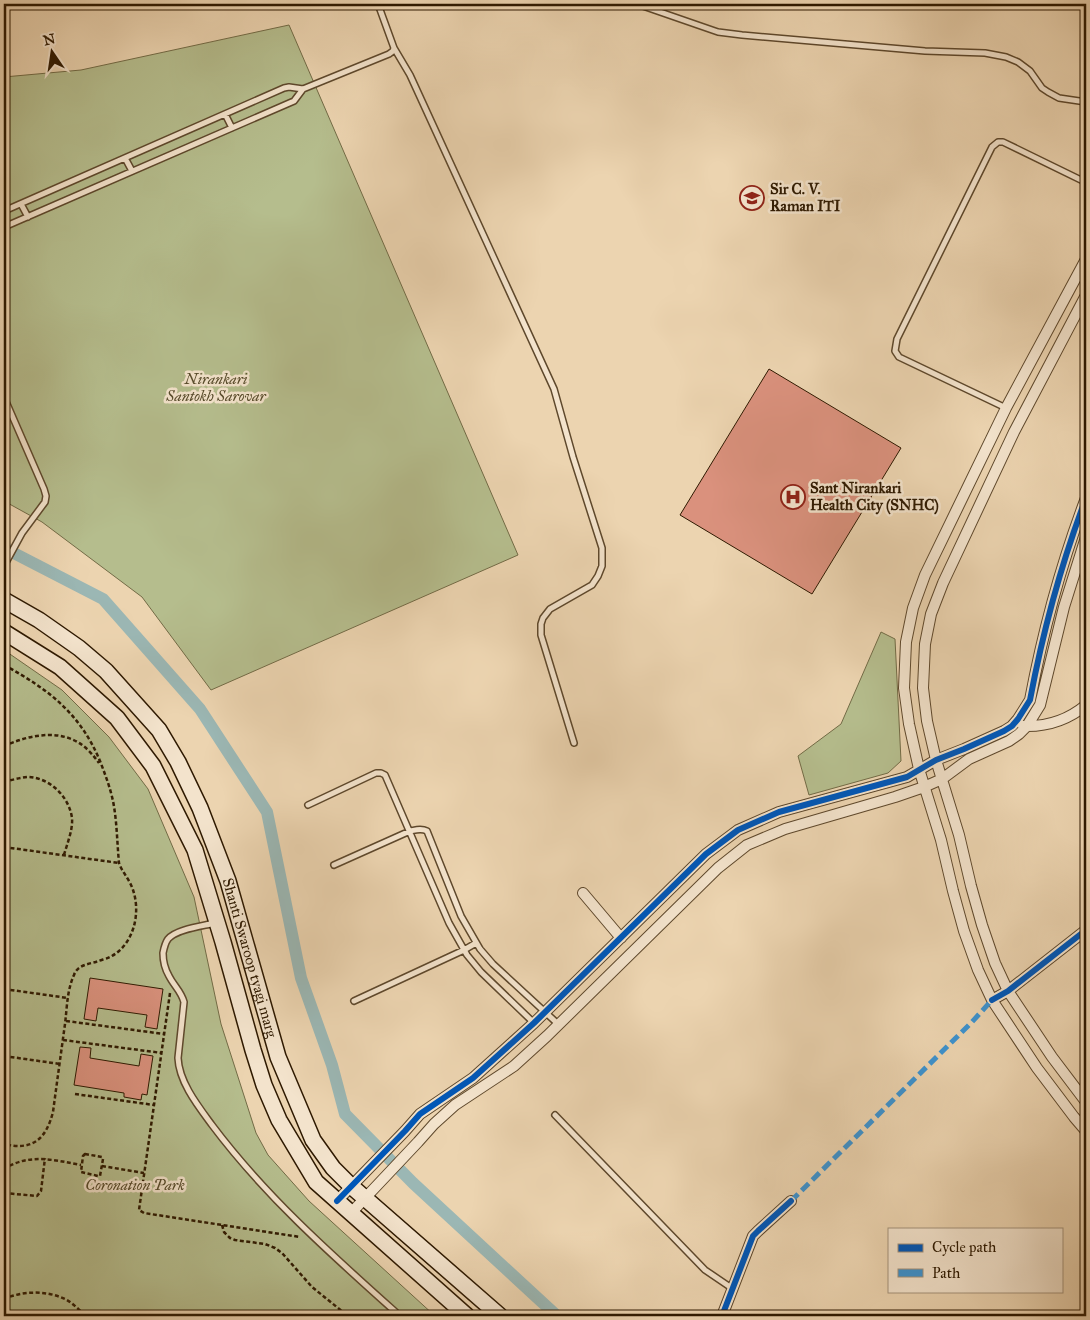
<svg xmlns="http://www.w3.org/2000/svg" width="1090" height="1320" font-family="'IM FELL Great Primer',serif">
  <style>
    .green { fill: #b5bd8d; stroke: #726b46 }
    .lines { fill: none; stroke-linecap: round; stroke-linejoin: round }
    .canal { stroke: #9bb7b4; stroke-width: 12 }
    .building { fill: #da917d; stroke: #2e1900 }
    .lane-casing { stroke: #5e482c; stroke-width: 8 }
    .street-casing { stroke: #5e482c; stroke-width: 12 }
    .secondary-casing { stroke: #2e1900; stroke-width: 18 }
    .path { stroke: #2e1900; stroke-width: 2.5; stroke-dasharray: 4 2.5; stroke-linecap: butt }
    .lane { stroke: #f3e3cc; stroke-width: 5 }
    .street { stroke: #f3e3cc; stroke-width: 10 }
    .secondary { stroke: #f3e3cc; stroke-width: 15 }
    .quiet { stroke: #3c93d0; stroke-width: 5; stroke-dasharray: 10 5; stroke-linecap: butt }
    .cycleway-casing { stroke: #f3e3cc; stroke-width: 9 }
    .cycleway { stroke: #0057b8; stroke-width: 6 }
    .labels { text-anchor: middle; stroke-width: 5; stroke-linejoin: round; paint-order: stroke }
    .poi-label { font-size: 15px; font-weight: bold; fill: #2e1900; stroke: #f3e3cc; text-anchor: start }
    .park-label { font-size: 15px; font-style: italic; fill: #564a2a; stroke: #f3e3cc }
    .street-label { font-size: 15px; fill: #2e1900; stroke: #f3e3cc }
  </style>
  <rect width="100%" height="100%" fill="#ecd4b0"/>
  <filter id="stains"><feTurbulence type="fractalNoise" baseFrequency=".004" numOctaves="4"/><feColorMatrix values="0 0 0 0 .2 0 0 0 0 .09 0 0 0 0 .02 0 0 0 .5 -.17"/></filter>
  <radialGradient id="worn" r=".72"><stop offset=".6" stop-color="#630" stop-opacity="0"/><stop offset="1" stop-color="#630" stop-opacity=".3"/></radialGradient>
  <path class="green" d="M289,25L518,555L211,690L142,597L42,522L4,501V77L81,70Z
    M881,632L895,639L901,761L888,773L809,795L798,756L841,724Z
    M4,650L62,690L109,737L148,789L194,897L221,1024L256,1133L268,1155L309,1201L435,1316H4Z"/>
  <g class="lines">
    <path class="canal" d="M4,548L103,599L200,709L267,812L301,978L332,1065L345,1114L413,1183L557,1316"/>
  </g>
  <path class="building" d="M769,369L901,448L812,594L680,515Z
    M90,978L163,989L157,1029L145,1027L147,1015L98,1008L96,1021L84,1019Z
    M80,1047L91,1048L90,1058L139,1066L141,1054L153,1056L147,1095L142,1094L141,1100L124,1097V1093L74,1085Z"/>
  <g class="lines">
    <defs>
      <path id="lane" d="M637,4L718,32L742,35L925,51L985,53L1006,57L1018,62L1030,71L1042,88L1048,92L1059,98L1086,102
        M394,48L410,75L554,389L573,457L602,548V566L598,576L592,585L550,609L543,618L541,624V635L574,743
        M225,114L232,128
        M125,158L132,171
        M21,204L28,217
        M4,211L284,88L289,87L303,89L389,54L393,51L394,48L378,4
        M4,227L294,101L303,89
        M4,397L44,489L46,496L45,502L22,533L4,566
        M1006,408L899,357L895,351L897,339L992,147L998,142H1003L1083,181
        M308,805L376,773H381L385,775L449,923L467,955L481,972L534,1023
        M334,865L410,831C416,830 421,828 427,831L461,916L480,949L493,964L558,1024
        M215,923C203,926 176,929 168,939C165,943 164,948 163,953C163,961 165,969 169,976C174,986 181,991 184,1002L178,1058C179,1082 198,1106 212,1125C266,1197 333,1256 400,1316
        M354,1001L464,950L476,943
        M555,1115L705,1270L733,1289"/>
      <path id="street" d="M1083,4L1086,7
        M1086,259L1006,408L925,575L913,608L906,642L904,688L909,724L919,769L941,840L953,891L964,931L978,970L992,1000L1037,1068L1074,1117L1086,1131
        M1086,295L1014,432L943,583L931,614L925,644L923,688L927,721L936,760L959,835L971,886L982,925L995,963L1008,991L1052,1057L1086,1102
        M1023,726C1047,727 1068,720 1086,705
        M583,893L621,938
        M992,1000L1008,991L1086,930
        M337,1201L405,1131L420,1114L473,1078L534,1023L706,854L738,830L779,812L907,777L936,760L964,749L1004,731L1012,726L1018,719L1030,700C1043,631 1061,564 1086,498
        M351,1213L418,1142L434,1124L455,1105L514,1066L547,1036L718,868L747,845L785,829L895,797L924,787L942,779L969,759L1009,741L1019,734L1027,726L1040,705L1064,607L1086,537
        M722,1316L753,1236L758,1231L791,1201"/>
      <g id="secondary">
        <path id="s1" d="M4,600L39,620L79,648L106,671L159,730L178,762L200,808L228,881L278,1057L313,1140L333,1168L351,1186L500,1316"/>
        <path d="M4,632L60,667L117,718L153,766L195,850L223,942L253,1050L264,1085L279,1120L316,1182L467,1316"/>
      </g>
    </defs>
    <use href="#lane" class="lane-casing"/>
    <use href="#street" class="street-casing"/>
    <use href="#secondary" class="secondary-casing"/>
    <path class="path" d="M4,665C48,689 80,713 100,761C105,774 110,787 113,801C117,821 117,842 119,863C122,872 130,880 133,890C141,913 134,945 110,957C106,959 100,960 96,962C87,964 77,966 74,975C67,990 67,1008 65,1024C61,1053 57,1082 53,1112C46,1139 33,1151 4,1144
      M4,746C31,734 66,727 89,751C93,755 96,759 99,763
      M4,782C11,780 19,778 27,777C49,777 69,796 72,818C73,830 67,844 64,855
      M4,847L119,863
      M4,989L68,998
      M170,993L139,1210L144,1213L300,1237
      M66,1021L164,1034
      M63,1040L162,1053
      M4,1056L60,1064
      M75,1094L154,1105
      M85,1154L102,1157L103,1159L100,1176H98L81,1172L83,1156Z
      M102,1166L144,1173
      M4,1169C29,1153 54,1160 81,1165
      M4,1193L37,1196L41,1191L45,1158
      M222,1225L224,1232L230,1238L235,1240L265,1244L275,1248L282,1253L312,1287L348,1316
      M4,1299C22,1291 46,1290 65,1299C73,1303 79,1310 86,1316"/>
    <use href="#lane" class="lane"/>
    <use href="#street" class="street"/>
    <use href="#secondary" class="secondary"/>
    <path class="quiet" d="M791,1201L972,1022L992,1000"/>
    <defs>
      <path id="cycleway" d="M992,1000L1008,991L1086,930
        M337,1201L405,1131L420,1114L473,1078L534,1023L706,854L738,830L779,812L907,777L936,760L964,749L1004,731L1012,726L1018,719L1030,700C1043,631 1061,564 1086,498
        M722,1316L753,1236L758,1231L791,1201"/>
    </defs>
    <use href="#cycleway" class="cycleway-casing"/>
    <use href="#cycleway" class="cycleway"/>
  </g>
  <defs>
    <symbol id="university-ring" viewBox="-11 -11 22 22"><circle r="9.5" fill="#f3e3cc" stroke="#8f2418" stroke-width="1.5"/><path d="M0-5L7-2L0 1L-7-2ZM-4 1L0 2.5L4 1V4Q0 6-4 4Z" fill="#8f2418"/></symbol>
    <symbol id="hospital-ring" viewBox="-11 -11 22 22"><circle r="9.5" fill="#f3e3cc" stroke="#8f2418" stroke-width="1.5"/><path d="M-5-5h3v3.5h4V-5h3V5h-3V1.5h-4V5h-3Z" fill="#8f2418"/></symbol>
  </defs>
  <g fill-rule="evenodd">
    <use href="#university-ring" x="738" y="184" width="28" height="28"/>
    <use href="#hospital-ring" x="779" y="483" width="28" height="28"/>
  </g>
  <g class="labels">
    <g class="poi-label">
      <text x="770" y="194">Sir C. V.<tspan x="770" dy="17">Raman ITI</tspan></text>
      <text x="810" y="493">Sant Nirankari<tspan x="810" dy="17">Health City (SNHC)</tspan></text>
    </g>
    <g class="park-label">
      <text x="216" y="384">Nirankari<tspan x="216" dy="17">Santokh Sarovar</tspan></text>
      <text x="135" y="1190">Coronation Park</text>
    </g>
    <g class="street-label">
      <text dy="5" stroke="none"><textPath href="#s1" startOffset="450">Shanti Swaroop tyagi marg</textPath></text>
    </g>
  </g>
  <rect width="1090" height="1320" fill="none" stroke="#ecd4b0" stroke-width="20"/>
  <rect x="5" y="5" width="1080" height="1310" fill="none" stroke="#2e1900" stroke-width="2.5"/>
  <rect x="10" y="10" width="1070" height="1300" fill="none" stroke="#2e1900"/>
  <rect x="888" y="1228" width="175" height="65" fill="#f3e3cc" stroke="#a4927a"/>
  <rect x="898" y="1244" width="25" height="8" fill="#0057b8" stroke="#a4927a"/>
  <text x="932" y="1252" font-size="15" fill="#2e1900">Cycle path</text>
  <rect x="898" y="1269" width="25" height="8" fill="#3c93d0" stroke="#a4927a"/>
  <text x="932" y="1278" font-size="15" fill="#2e1900">Path</text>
  <g transform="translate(52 52) rotate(347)" stroke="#f3e3cc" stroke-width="4" paint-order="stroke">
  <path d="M0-4L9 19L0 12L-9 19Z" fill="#2e1900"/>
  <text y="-8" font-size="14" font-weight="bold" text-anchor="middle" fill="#2e1900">N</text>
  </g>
  <rect width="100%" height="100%" filter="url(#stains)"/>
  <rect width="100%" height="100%" fill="url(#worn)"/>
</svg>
